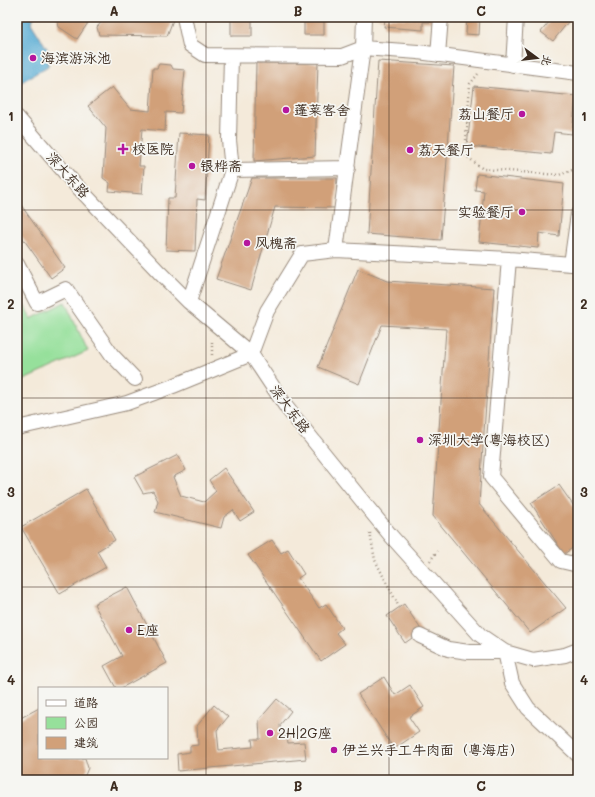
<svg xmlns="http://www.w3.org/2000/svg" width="595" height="797" font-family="Mali,'LXGW WenKai TC',sans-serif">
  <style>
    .green { fill: #96e09b; stroke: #68855c }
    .water { fill: #58acd4; stroke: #4a6b79 }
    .building { fill: #d1a079 }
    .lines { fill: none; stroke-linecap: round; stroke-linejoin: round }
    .minor-casing { stroke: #988a7c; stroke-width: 16 }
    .path { stroke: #988a7c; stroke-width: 2.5; stroke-dasharray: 1 3; stroke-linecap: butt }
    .minor { stroke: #fff; stroke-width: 14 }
    .grid { fill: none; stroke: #3b2a1e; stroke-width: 1; stroke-opacity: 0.55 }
    .poi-dot { fill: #b5179e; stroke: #f6f6f2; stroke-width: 1.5 }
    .labels { text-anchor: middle; stroke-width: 3.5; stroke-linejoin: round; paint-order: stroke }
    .poi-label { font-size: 14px; fill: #3b2a1e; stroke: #f6f6f2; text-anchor: start }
    .street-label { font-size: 14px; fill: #3b2a1e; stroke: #f6f6f2 }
    .neatline { fill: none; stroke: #3b2a1e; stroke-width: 1.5 }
    .grid-label { font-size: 13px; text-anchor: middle; font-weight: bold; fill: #3b2a1e }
  </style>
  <rect width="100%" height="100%" fill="#f6f6f2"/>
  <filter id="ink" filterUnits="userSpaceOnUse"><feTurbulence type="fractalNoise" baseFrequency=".025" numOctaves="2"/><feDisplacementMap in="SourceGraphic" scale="8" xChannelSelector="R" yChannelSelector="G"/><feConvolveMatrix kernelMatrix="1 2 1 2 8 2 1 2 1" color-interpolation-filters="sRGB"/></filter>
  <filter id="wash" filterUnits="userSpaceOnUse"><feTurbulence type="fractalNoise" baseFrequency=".012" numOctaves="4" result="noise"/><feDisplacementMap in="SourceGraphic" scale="16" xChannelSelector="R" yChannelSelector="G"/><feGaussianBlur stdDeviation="0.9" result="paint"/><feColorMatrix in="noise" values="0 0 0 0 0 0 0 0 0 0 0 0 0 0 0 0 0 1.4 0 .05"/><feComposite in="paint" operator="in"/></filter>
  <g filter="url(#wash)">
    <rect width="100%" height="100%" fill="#f4eada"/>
    <path class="green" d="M17,290L31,319L65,302L88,351L17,383Z"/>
    <path class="water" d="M17,17H34L31,23L48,50V66L20,83L17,78Z"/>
    <g id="blocks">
      <path class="building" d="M57,17H92L77,39L59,27Z
        M106,17H174L167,36L99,35L97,27Z
        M231,17H252V36H231Z
        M304,17H324V35H304Z
        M375,17L412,19L413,17H433L432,22H423V30L384,27L385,19Z
        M467,17H480L479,35L466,34Z
        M553,17H572L553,41L541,32Z
        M378,61L454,66L441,240L367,234Z
        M256,63H318L315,156L254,161Z
        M159,64L171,65L173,69L185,70L181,113L166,112L165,131L142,129L139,166H144L142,194L109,191L110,183L103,178L106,128L88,106L112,87L130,109L150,111L153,68H157Z
        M474,86L576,96L572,134L554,132L551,154L467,146Z
        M179,133L209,135L205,200L197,199L195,251L166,250L168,198H175Z
        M477,174L564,184L559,236L539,233L538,248L479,242L484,191L475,190Z
        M252,178H337L336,208L275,207L251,290L216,279Z
        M21,205L65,268L51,278L17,230V208Z
        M358,269L387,281L494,288L479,504L566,608L530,633L433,516L446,329L382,325L359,384L318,367Z
        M178,455L186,470L173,477L181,496L204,502L216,491L209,480L224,468L254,512L240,521L233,510L224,517L221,528L155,512L158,501L153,491L143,493L134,477Z
        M559,485L578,512V544L564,554L531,503Z
        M86,489L115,540L97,551L106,567L60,594L21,527Z
        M272,540L281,553L288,549L304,574L298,578L319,608L326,604L342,628L336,633L345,644L321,661L248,555Z
        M127,587L167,663L121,688H116L104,666L122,656L94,604Z
        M404,604L422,631L405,643L387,616Z
        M384,677L395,695L410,685L424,707L409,717L419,732L394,749L358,694Z
        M277,699L291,711L280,725L281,736H287L288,743L304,742L306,759L178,771L177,754L190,752V746L198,745L197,726L214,705L228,717L217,730L219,750L253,747L252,739H260L259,720Z
        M39,708V758H85L88,768L83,780H17V720Z"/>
    </g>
  </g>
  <g filter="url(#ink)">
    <use href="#blocks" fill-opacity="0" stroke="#988a7c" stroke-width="1"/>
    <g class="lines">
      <defs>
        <path id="minor" d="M184,17L190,45L205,55L342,56L363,48L418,52L578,73
          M438,55L441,17
          M513,65L516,17
          M17,117L73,182L159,272L189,302L251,354L287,408L364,503L392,537L480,635L505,652L533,660L565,655L578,650
          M232,170L348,168
          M336,250L509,259L571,264L578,214
          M509,259L491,477L561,561L578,565
          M17,264L37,303L66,289L112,355L135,379
          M189,302L232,170L229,140L231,56
          M17,428L127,403L173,386L251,354L267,311L302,254L336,250L363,48L364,17
          M420,636L448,649L469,652H505L512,683L528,708L578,755"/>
      </defs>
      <use href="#minor" class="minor-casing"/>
      <path class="path" d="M478,74L470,84L465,155L483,169L559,175L578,168
        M212,355V340
        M370,533L375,560L398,605
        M430,561L437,551"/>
      <use href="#minor" class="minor"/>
    </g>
  </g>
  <path class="grid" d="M206,17V780M389,17V780M17,210H578M17,398H578M17,587H578"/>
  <g class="poi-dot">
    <circle cx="33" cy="58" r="4"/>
    <circle cx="286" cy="110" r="4"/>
    <circle cx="522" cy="114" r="4"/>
    <path d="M121 143h4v4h4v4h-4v4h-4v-4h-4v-4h4z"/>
    <circle cx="410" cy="150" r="4"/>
    <circle cx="192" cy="166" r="4"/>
    <circle cx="522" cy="212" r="4"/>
    <circle cx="247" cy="243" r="4"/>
    <circle cx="420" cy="440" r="4"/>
    <circle cx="129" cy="630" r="4"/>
    <circle cx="270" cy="733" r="4"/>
    <circle cx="334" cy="750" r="4"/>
  </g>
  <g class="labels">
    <g class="poi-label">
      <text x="41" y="63">海滨游泳池</text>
      <text x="294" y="115">蓬莱客舍</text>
      <text x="514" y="119" text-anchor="end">荔山餐厅</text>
      <text x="132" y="154">校医院</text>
      <text x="418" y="155">荔天餐厅</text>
      <text x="200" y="171">银桦斋</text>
      <text x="514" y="217" text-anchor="end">实验餐厅</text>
      <text x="255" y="248">风槐斋</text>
      <text x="428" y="445">深圳大学(粤海校区)</text>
      <text x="137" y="635">E座</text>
      <text x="278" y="738">2H|2G座</text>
      <text x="342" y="755">伊兰兴手工牛肉面（粤海店）</text>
    </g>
    <g class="street-label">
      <text transform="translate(68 175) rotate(48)" y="5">深大东路</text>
      <text transform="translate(290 409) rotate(53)" y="5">深大东路</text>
    </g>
  </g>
  <rect width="595" height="797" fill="none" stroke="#f6f6f2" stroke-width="44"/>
  <rect x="38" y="687" width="130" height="72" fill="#f6f6f2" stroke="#aba49d"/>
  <rect x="46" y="700" width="20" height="6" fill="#ffffff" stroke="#aba49d"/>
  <text x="74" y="707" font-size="12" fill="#3b2a1e">道路</text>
  <rect x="46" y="717" width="20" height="12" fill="#96e09b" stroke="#aba49d"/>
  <text x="74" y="727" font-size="12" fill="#3b2a1e">公园</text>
  <rect x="46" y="737" width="20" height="12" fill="#d1a079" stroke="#aba49d"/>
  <text x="74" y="747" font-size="12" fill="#3b2a1e">建筑</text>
  <g transform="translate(537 58) rotate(105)" stroke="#f6f6f2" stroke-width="3" paint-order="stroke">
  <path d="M0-3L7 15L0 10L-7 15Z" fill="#3b2a1e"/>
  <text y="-6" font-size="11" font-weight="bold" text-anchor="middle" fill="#3b2a1e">北</text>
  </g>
  <rect x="22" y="22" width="551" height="753" class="neatline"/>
  <g class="grid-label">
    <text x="114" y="16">A</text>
    <text x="298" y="16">B</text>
    <text x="481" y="16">C</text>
    <text x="11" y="121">1</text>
    <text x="584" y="121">1</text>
    <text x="11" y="309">2</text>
    <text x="584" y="309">2</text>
    <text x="11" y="497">3</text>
    <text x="584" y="497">3</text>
    <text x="11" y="685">4</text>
    <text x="584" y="685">4</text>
    <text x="114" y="791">A</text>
    <text x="298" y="791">B</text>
    <text x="481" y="791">C</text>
  </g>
</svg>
